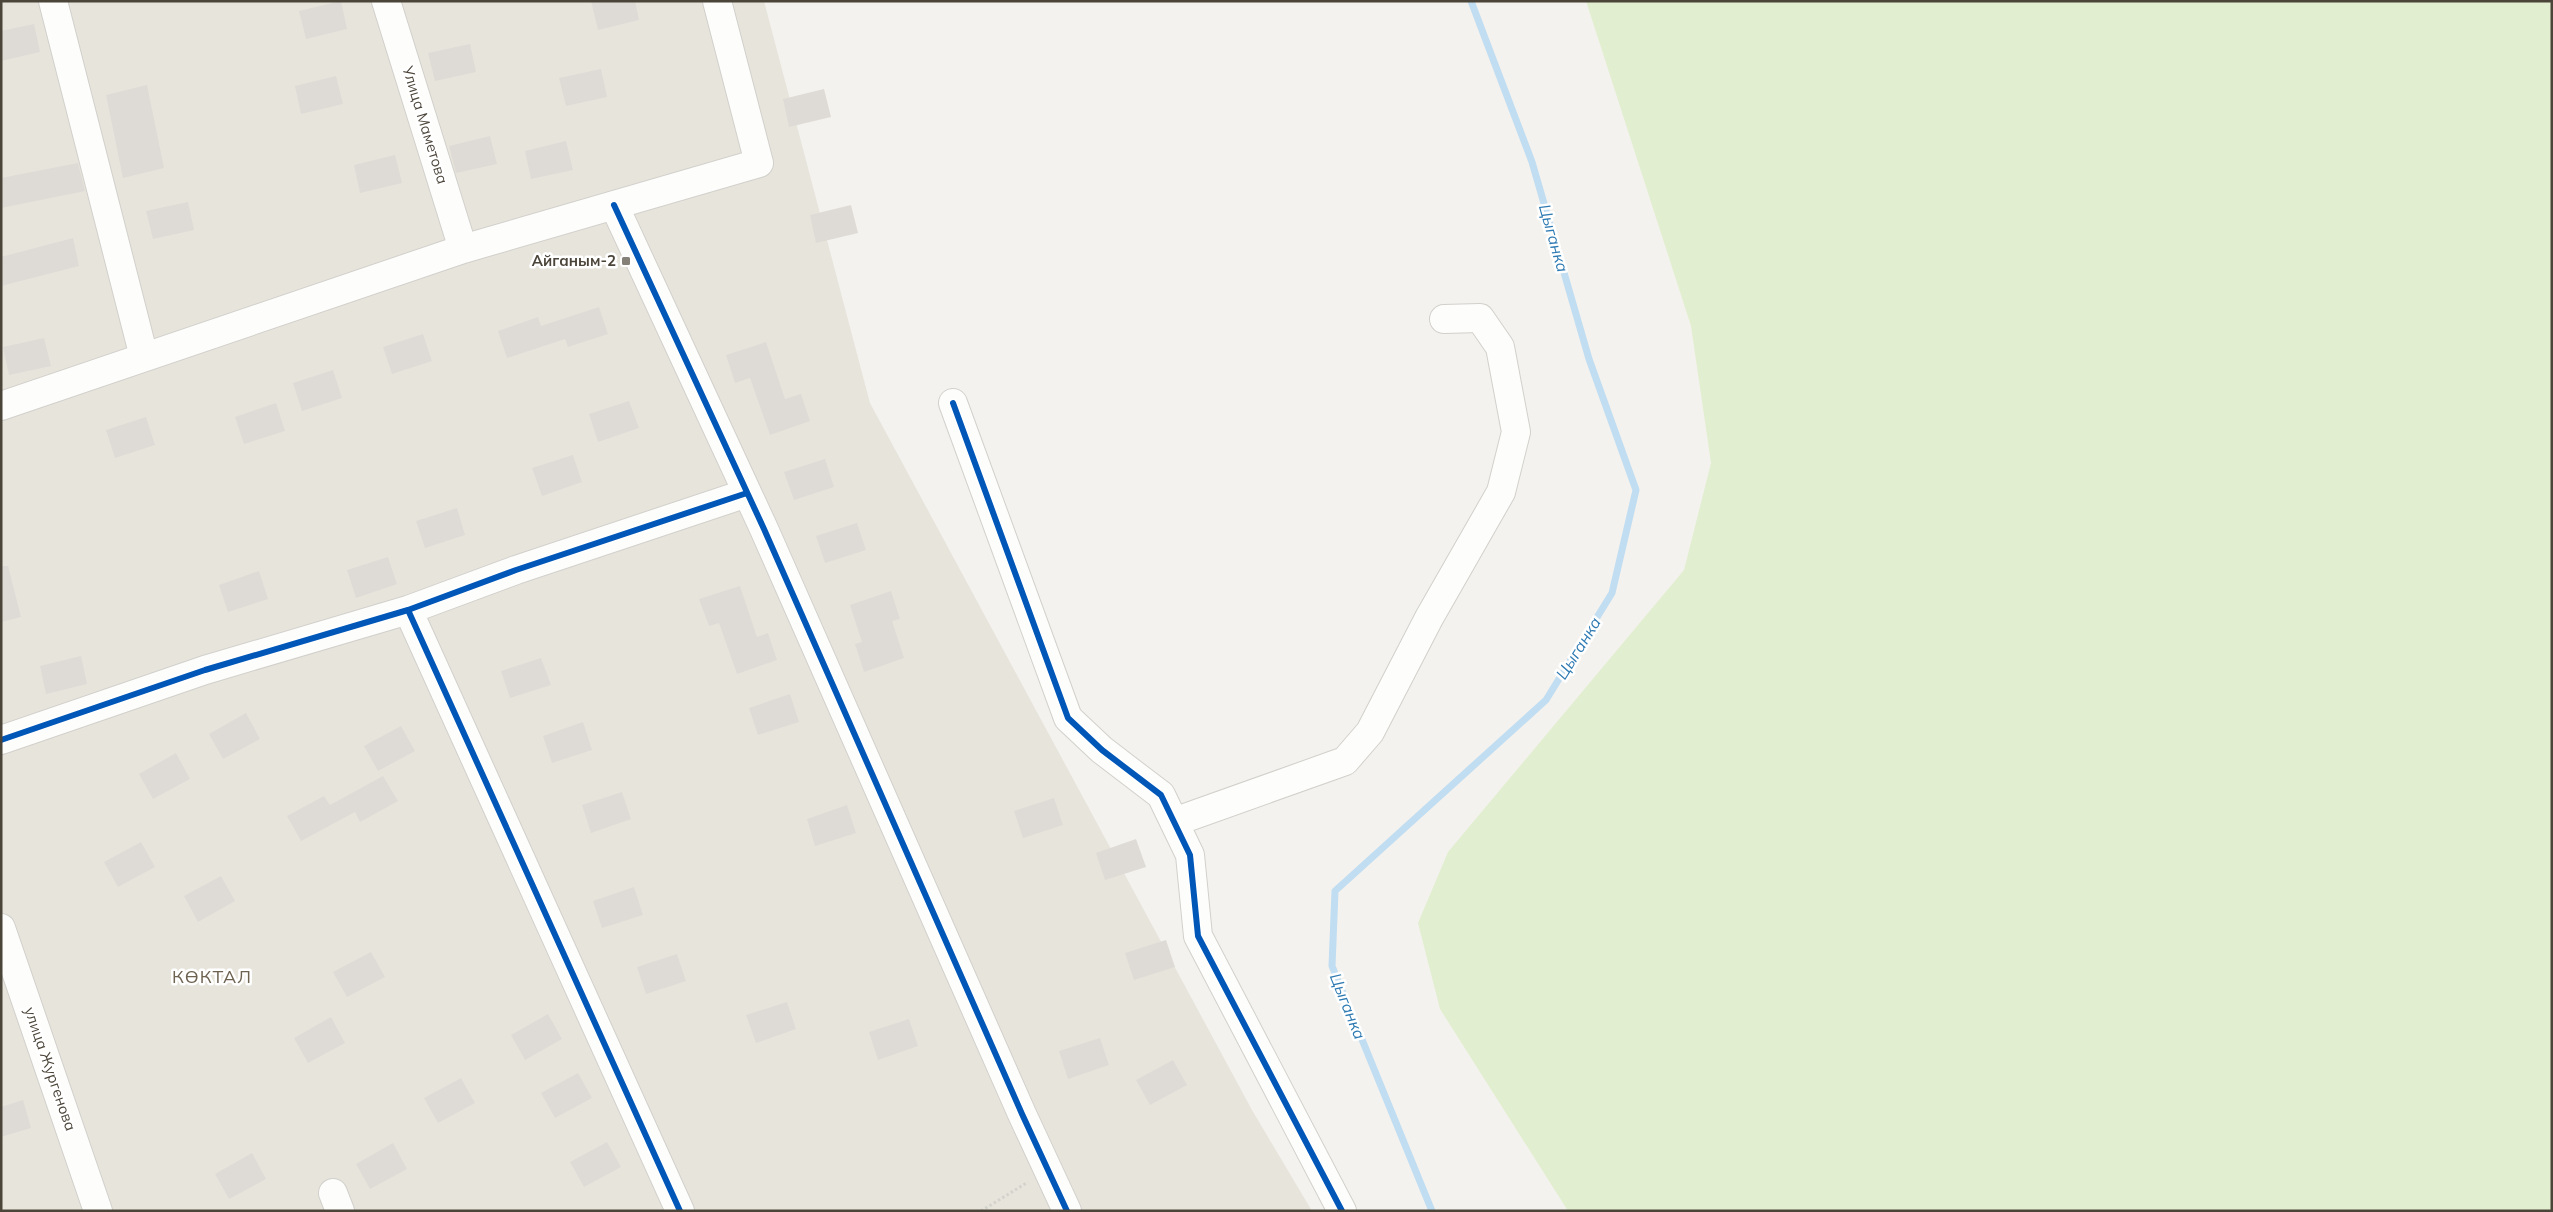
<svg xmlns="http://www.w3.org/2000/svg" width="2553" height="1212" font-family="Mulish,sans-serif">
  <style>
    .residential { fill: #e7e4dc }
    .green { fill: #e1eecf }
    .lines { fill: none; stroke-linecap: round; stroke-linejoin: round }
    .stream { stroke: #c0ddf1; stroke-width: 7 }
    .building { fill: #dedbd6 }
    .minor-casing { stroke: #d2d0cb; stroke-width: 30 }
    .path { stroke: #d3d2cc; stroke-width: 3; stroke-dasharray: 2.5 2.5; stroke-linecap: butt }
    .minor { stroke: #fdfdfc; stroke-width: 28 }
    .cycleway-casing { stroke: #fff; stroke-width: 9 }
    .cycleway { stroke: #0057b8; stroke-width: 6 }
    .poi-dot { fill: #868178; stroke: #fff; stroke-width: 2 }
    .labels { text-anchor: middle; stroke-width: 5; stroke-linejoin: round; paint-order: stroke }
    .street-label { font-size: 15px; fill: #4b4439; stroke: #fff }
    .poi-label { font-size: 15px; font-weight: bold; fill: #4b4439; stroke: #fff; text-anchor: end }
    .water-label { font-size: 16px; font-style: italic; fill: #2e7ab2; stroke: #fff }
    .quarter-label { font-size: 18px; letter-spacing: 1px; fill: #6e6250; stroke: #fff }
  </style>
  <rect width="100%" height="100%" fill="#f4f2ee"/>
  <path class="residential" d="M1,1H764L870,403L1252,1110L1312,1211H1Z"/>
  <path class="green" d="M1586,1H2552V1211H1568L1440,1009L1418,923L1448,852L1684,570L1711,463L1691,326Z"/>
  <g class="lines">
    <path class="stream" d="M1432,1211L1332,966L1335,891L1546,700L1612,593L1636,490L1589,359L1532,162L1471,1"/>
  </g>
  <path class="building" d="M341,1L347,29L306,39L299,11Z
    M591,1H635L639,20L598,30Z
    M34,24L40,52L1,61V31Z
    M470,44L476,72L435,81L428,53Z
    M601,69L607,97L566,106L559,78Z
    M336,76L343,104L301,114L295,86Z
    M147,85L164,168L123,178L106,95Z
    M824,89L831,117L789,127L783,99Z
    M490,136L497,164L456,173L449,146Z
    M566,141L573,170L531,179L525,151Z
    M395,155L402,183L360,193L354,165Z
    M78,163L85,191L1,208V178Z
    M188,202L194,230L153,239L146,211Z
    M851,205L858,233L816,243L810,215Z
    M73,238L79,266L1,286V257Z
    M599,307L608,334L568,347L565,339L507,358L498,331L538,317L541,326Z
    M423,334L432,361L392,374L383,347Z
    M44,338L51,366L9,375L3,347Z
    M766,342L785,399L801,394L810,421L770,435L750,378L735,383L726,355Z
    M333,370L342,398L302,411L293,383Z
    M629,401L639,428L598,442L589,414Z
    M276,403L285,431L244,444L235,417Z
    M146,417L155,445L115,458L106,430Z
    M573,455L582,482L542,496L532,468Z
    M825,459L834,487L794,500L784,472Z
    M457,508L465,535L425,548L416,521Z
    M857,523L866,550L825,563L816,536Z
    M388,557L397,584L356,598L347,570Z
    M1,566H8L21,617L1,622Z
    M259,571L268,599L228,612L219,585Z
    M740,586L757,637L768,633L777,660L737,674L719,623L709,626L699,599Z
    M891,591L900,619L892,621L904,658L864,672L855,644L862,642L850,605Z
    M81,656L87,684L46,694L40,666Z
    M541,658L551,685L510,698L501,671Z
    M790,694L799,722L758,735L749,708Z
    M246,713L260,739L223,759L209,734Z
    M583,722L592,750L552,763L543,736Z
    M401,726L415,751L378,771L364,746Z
    M176,753L190,779L153,799L139,774Z
    M383,776L398,801L360,822L355,812L301,841L287,816L324,796L330,805Z
    M622,792L631,819L591,833L582,805Z
    M1054,798L1063,825L1023,838L1014,811Z
    M847,805L856,833L815,846L807,819Z
    M1136,839L1146,867L1105,880L1096,853Z
    M141,842L155,867L118,887L104,862Z
    M221,876L235,901L198,922L184,896Z
    M634,887L643,915L602,928L593,901Z
    M1166,940L1175,967L1134,980L1125,953Z
    M371,952L385,977L347,997L333,972Z
    M677,954L686,981L646,994L637,967Z
    M787,1002L796,1029L756,1043L746,1015Z
    M548,1014L562,1039L525,1060L511,1035Z
    M331,1017L345,1043L308,1063L294,1038Z
    M909,1019L918,1046L878,1060L869,1032Z
    M1100,1038L1109,1065L1068,1079L1059,1051Z
    M1173,1060L1187,1085L1150,1105L1136,1080Z
    M578,1073L592,1098L555,1118L541,1093Z
    M461,1078L475,1103L438,1123L424,1098Z
    M23,1100L31,1128L1,1137V1107Z
    M607,1142L621,1167L584,1187L570,1162Z
    M393,1143L407,1169L370,1189L356,1164Z
    M252,1153L266,1179L229,1199L215,1174Z"/>
  <g class="lines">
    <defs>
      <path id="minor" d="M53,1L144,357
        M386,1L463,249
        M614,205L764,529L1022,1114L1067,1211
        M953,403L1068,718L1102,750L1161,795L1190,855L1198,936L1342,1211
        M1,406L463,249L759,163L717,1
        M408,610L680,1211
        M1,740L205,670L408,610L516,570L747,493
        M1174,822L1345,761L1370,732L1429,618L1501,492L1516,432L1500,347L1480,318L1444,319
        M1,928L98,1211
        M333,1193L340,1211"/>
    </defs>
    <use href="#minor" class="minor-casing"/>
    <path class="path" d="M981,1211L1028,1182"/>
    <use href="#minor" class="minor"/>
    <defs>
      <path id="cycleway" d="M614,205L764,529L1022,1114L1067,1211
        M953,403L1068,718L1102,750L1161,795L1190,855L1198,936L1342,1211
        M408,610L680,1211
        M1,740L205,670L408,610L516,570L747,493"/>
    </defs>
    <use href="#cycleway" class="cycleway-casing"/>
    <use href="#cycleway" class="cycleway"/>
  </g>
  <rect class="poi-dot" x="621" y="256" width="10" height="10" rx="2.5"/>
  <g class="labels">
    <g class="street-label">
      <text transform="translate(425 125) rotate(73)" y="5">Улица Маметова</text>
      <text transform="translate(50 1069) rotate(71)" y="5">улица Жургенова</text>
    </g>
    <g class="poi-label">
      <text x="616" y="266">Айганым-2</text>
    </g>
    <g class="water-label">
      <text transform="translate(1554 238) rotate(74)" y="6">Цыганка</text>
      <text transform="translate(1578 648) rotate(-58)" y="6">Цыганка</text>
      <text transform="translate(1348 1006) rotate(68)" y="6">Цыганка</text>
    </g>
    <g class="quarter-label">
      <text x="212" y="983">КӨКТАЛ</text>
    </g>
  </g>
  <rect width="2553" height="1212" fill="none" stroke="#4b4439" stroke-width="5"/>
</svg>
